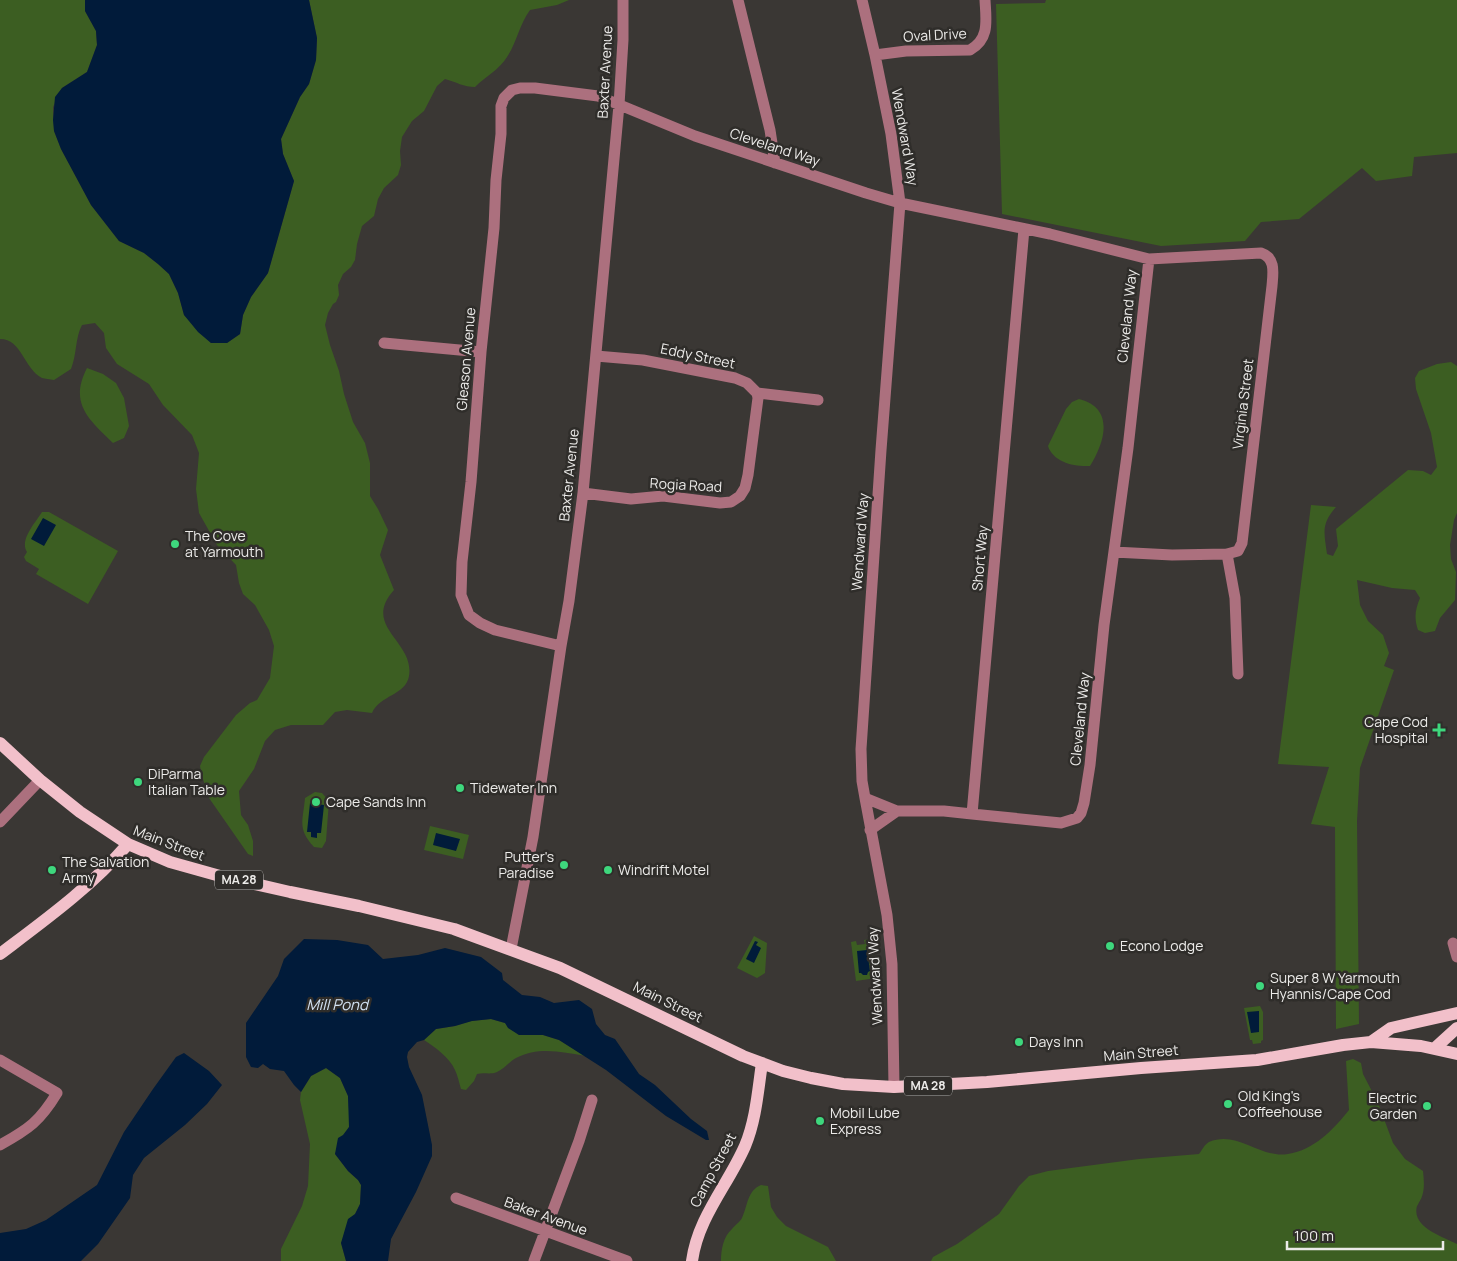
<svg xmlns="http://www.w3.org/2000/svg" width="1457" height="1261" font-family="Manrope,sans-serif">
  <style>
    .green { fill: #3c5e22 }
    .water { fill: #011b3a }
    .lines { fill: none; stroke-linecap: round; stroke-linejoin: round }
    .minor { stroke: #ac707e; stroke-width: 11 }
    .major { stroke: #f2c0ca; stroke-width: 12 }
    .poi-dot { fill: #3ed77d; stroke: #2f2d2a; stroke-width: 2 }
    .labels { text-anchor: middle; stroke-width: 5; stroke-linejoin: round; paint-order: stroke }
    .shield { fill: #2f2d2a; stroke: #b3b2b0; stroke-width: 1 }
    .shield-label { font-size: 12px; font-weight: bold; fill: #ecebe9 }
    .street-label { font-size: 14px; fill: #ecebe9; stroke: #2f2d2a }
    .poi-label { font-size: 14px; fill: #ecebe9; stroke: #2f2d2a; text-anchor: start }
    .water-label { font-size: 15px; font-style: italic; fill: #d2e1f2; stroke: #2f2d2a }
  </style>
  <rect width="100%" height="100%" fill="#3a3734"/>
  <path class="green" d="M0,0H85V11L96,31L97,45L87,72L62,88L53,107L54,131L61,149L91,205L119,241L144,253L158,264L169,274L178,293L184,315L211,343H227L240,334L243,315L251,297L268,273L294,181L283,154L281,139L300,97L309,84L316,60L317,38L309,0H569L557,5L530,10C519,25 517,42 507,57C500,69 485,77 475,87C464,87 456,82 445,79L437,86L424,111L412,121L402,137L400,151L401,165L398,175L384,188L378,199L374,216L362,226L357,244L355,260L351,267L343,274L338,285L339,295L336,302L333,304L328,313L325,325L330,345L339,371L344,394L353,422L365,443L370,463V496L378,509L388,530L380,555L394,590C361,627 415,641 409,676C406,695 380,695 372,713L347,710L335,712L323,725H291L275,730L265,741L254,769L239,791L241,815L248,825L253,841V856L248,854L209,798L202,776L200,766L204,757L236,715L250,703L257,700L270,678L274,646L269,630L255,605L243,594L239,583L236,565L217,545L199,513L196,489L199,453L192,435L163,405L149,384L117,364L106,348L104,333L95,323L82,325C75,338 77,354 71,369L54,380C50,379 45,379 42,378C24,369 22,339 0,339Z
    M1046,0H1457V153L1414,157L1412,176L1376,181L1362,168L1299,219L1261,222L1245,241L1161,246L1002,214L996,4L1045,3Z
    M1451,362L1457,366V513L1454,520L1450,545L1451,559L1456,572L1455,600L1440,618L1435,631L1425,633L1418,630C1414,618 1415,610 1420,598L1415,590L1392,588L1357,580L1360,605L1368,621L1383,635L1389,653L1384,666L1394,670L1360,768L1357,821L1359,1024L1336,1029L1335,827L1311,824L1329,767L1278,764L1311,505L1336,507C1321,524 1324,532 1327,554L1333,556L1338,546L1336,529L1408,470L1423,471L1431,475L1437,467L1431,433L1416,389L1415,378L1419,371L1437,364Z
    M87,368L103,374L116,383L124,398L129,426L124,438L113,443C88,419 69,403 87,368Z
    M1079,399C1115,408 1105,442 1090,466C1074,467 1053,462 1048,446L1066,409L1072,402Z
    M42,512H49L118,551L88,604L36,574L39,569L26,561L24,557L27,552C19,540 36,522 42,512Z
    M315,792L322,793L329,801L326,841L322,848L314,847C297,829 303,821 305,798Z
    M430,826L469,835L463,859L424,850Z
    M754,936L767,943L765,973L757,978L737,968Z
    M871,939L876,978L856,981L851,942L856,941L857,945L865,944L864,940Z
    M1260,1006L1263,1012V1040L1261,1041V1043L1253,1044L1252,1040H1250L1244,1008Z
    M491,1019L505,1023L519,1035H543L559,1040L586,1056C562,1052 539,1046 516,1058C509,1062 504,1069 497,1072C490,1075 484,1072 477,1074L474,1081L466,1090L461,1089C459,1083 458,1076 455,1070C449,1057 436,1048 424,1040L436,1029L455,1026L471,1021Z
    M1353,1059L1361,1063L1363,1074L1378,1103L1393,1143L1405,1159L1423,1171C1424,1181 1425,1190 1421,1199C1420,1200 1418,1205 1417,1206C1411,1227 1443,1237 1457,1244V1261H931L933,1257L957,1244L999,1214L1019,1186L1029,1176L1048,1171L1139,1159L1199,1154C1202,1150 1205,1144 1209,1142C1238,1130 1260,1159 1288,1154C1314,1150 1333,1130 1349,1110L1346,1061Z
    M326,1068L340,1078L348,1096L349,1110V1127L335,1154L348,1171L358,1180L361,1185L360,1204L341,1243L346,1261H281V1249L302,1206L308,1186L310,1144L300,1100L301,1092L311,1076Z
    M761,1185L768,1186L771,1207L777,1217L786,1226L828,1247L836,1261H721C721,1250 723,1237 732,1229C735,1225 740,1222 742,1218C748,1205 747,1191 761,1185Z"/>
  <path class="water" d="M85,0H309L317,38L316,60L309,84L300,97L281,139L283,154L294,181L268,273L251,297L243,315L240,334L227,343H211L198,332L184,315L178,293L169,274L158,264L144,253L119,241L91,205L61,149L54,131L53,120L55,97L62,88L87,72L97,45L96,31L85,11Z
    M43,518L56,525L44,546L31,539Z
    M310,803L324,805L321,833H317V838L311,837V832H307Z
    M436,833L460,839L456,851L433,845Z
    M304,939L337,940L368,945L383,959L418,955L445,948L481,957L502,973L503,980L522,995L540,997L554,1003L579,1000L592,1009L596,1024L605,1035L615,1039L639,1074L655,1085L691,1119L707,1131L709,1140H706L666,1116L606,1070L559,1040L543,1035H519L508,1028L505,1023L491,1019L472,1021L455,1026L436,1029L424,1040L417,1042L408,1052L407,1057L409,1067L422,1095L432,1145V1156L416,1192L391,1239L388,1261H346L341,1243L348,1219L355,1214L360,1204L361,1185L358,1180L348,1171L335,1154L338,1138L343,1135L349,1127L348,1096L340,1078L326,1068L311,1076L301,1092L294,1085L284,1071L270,1069L263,1064L258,1068L251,1067L246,1057V1023L278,976L284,959Z
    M755,941L758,942L756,945L761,948L754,963L746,959Z
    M867,950L870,971L868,972L867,975H863L861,973H859L857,951Z
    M1259,1011V1032L1251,1033L1247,1012Z
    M184,1053L209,1071L222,1085L207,1104L185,1125L144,1158L133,1175L130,1198L98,1244L81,1261H0V1233L26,1229L46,1220L97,1185L124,1132L153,1089L176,1057Z"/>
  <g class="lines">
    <path class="minor" d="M738,0L770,130L775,163
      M862,0L875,55L891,134L900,203L881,450L861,749L862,781L865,798L887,915L892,964L894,1087
      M875,55L906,51L970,50C990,39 986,20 985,0
      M384,343L481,352
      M596,356L643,360L735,378L747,383L757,393L818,400
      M583,493L631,499L663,496L720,503L731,502L740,496L745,488L748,475L758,398L757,393
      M1114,552L1172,555L1227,554L1238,551L1242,543L1272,286C1273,273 1276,258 1261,253L1149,259
      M1227,554L1235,598L1238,674
      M561,646L495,630L480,623L469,615L461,595L462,562L471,482L481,352L494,228L496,180L501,134V106L504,98L512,90L520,88H535L598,96L695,136L866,193L900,203L1050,234L1149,259L1128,448L1104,625L1090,765L1084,803L1081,813L1077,818L1061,823L972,814
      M865,798L897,811H944L972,814L1024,229
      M0,822L40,780
      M870,830L897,811
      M1453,943L1457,957
      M511,949L533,837L561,646L569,601L583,493L619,105L623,40V0
      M0,1060L57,1093C40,1121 29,1129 0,1145
      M456,1198L627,1261
      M534,1261L579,1141L592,1100"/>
    <path class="major" d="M0,743L40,780L80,812L128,844L170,862L220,876L290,892L359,906L454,929L560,968L743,1056L783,1071L811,1078L843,1084L894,1087L987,1082L1141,1068L1257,1060L1343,1045L1371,1042L1421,1046L1457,1054
      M0,954C45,920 91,887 128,844
      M1371,1042L1391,1028L1457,1013
      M1435,1048L1457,1028
      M692,1261C698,1217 728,1185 745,1146C756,1120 758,1090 762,1063"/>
  </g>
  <g class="poi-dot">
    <circle cx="175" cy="544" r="5"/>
    <path d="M1436.5 722.5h5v5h5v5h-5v5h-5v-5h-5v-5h5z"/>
    <circle cx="138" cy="782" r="5"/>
    <circle cx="460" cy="788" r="5"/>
    <circle cx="316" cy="802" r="5"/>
    <circle cx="564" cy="865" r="5"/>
    <circle cx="52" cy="870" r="5"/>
    <circle cx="608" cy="870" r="5"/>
    <circle cx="1110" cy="946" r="5"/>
    <circle cx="1260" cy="986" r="5"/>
    <circle cx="1019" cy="1042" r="5"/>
    <circle cx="1228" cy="1104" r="5"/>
    <circle cx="1427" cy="1106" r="5"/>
    <circle cx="820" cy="1121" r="5"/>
  </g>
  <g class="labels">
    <g class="shield">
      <rect x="215" y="870.5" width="48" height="19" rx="4"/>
      <rect x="904" y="1076.5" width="48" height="19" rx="4"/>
    </g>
    <g class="shield-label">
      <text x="239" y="884">MA 28</text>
      <text x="928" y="1090">MA 28</text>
    </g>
    <g class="street-label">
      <text transform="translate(935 35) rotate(-3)" y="5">Oval Drive</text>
      <text transform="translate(605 72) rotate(-87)" y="5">Baxter Avenue</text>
      <text transform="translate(905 137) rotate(80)" y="5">Wendward Way</text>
      <text transform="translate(775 147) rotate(18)" y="5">Cleveland Way</text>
      <text transform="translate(1127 316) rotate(-84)" y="5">Cleveland Way</text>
      <text transform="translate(698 356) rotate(12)" y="5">Eddy Street</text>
      <text transform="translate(466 359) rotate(-85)" y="5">Gleason Avenue</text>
      <text transform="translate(1243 404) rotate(-83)" y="5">Virginia Street</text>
      <text transform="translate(569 475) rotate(-84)" y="5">Baxter Avenue</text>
      <text transform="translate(686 485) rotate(3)" y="5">Rogia Road</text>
      <text transform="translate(860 542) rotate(-86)" y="5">Wendward Way</text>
      <text transform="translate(980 558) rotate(-85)" y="5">Short Way</text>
      <text transform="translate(1080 719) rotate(-84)" y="5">Cleveland Way</text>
      <text transform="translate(169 843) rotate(21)" y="5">Main Street</text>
      <text transform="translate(875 976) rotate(-93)" y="5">Wendward Way</text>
      <text transform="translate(668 1002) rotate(26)" y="5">Main Street</text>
      <text transform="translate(1141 1053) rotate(-5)" y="5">Main Street</text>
      <text transform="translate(713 1170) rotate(-62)" y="5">Camp Street</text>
      <text transform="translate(546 1216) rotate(20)" y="5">Baker Avenue</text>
    </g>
    <g class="poi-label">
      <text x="185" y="541">The Cove<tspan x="185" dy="16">at Yarmouth</tspan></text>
      <text x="1428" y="727" text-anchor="end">Cape Cod<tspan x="1428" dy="16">Hospital</tspan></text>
      <text x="148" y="779">DiParma<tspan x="148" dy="16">Italian Table</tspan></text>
      <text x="470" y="793">Tidewater Inn</text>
      <text x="326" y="807">Cape Sands Inn</text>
      <text x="554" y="862" text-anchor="end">Putter's<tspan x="554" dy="16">Paradise</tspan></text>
      <text x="62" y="867">The Salvation<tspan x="62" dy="16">Army</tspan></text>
      <text x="618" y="875">Windrift Motel</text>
      <text x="1120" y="951">Econo Lodge</text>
      <text x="1270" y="983">Super 8 W Yarmouth<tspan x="1270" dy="16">Hyannis/Cape Cod</tspan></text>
      <text x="1029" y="1047">Days Inn</text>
      <text x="1238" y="1101">Old King's<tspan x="1238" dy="16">Coffeehouse</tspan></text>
      <text x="1417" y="1103" text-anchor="end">Electric<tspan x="1417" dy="16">Garden</tspan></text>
      <text x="830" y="1118">Mobil Lube<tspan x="830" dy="16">Express</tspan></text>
    </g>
    <g class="water-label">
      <text x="337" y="1010">Mill Pond</text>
    </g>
  </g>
  <path d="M1287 1241v8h156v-8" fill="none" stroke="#ecebe9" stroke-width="2.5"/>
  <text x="1294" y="1241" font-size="15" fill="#ecebe9" stroke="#2f2d2a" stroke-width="4" paint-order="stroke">100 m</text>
</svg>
